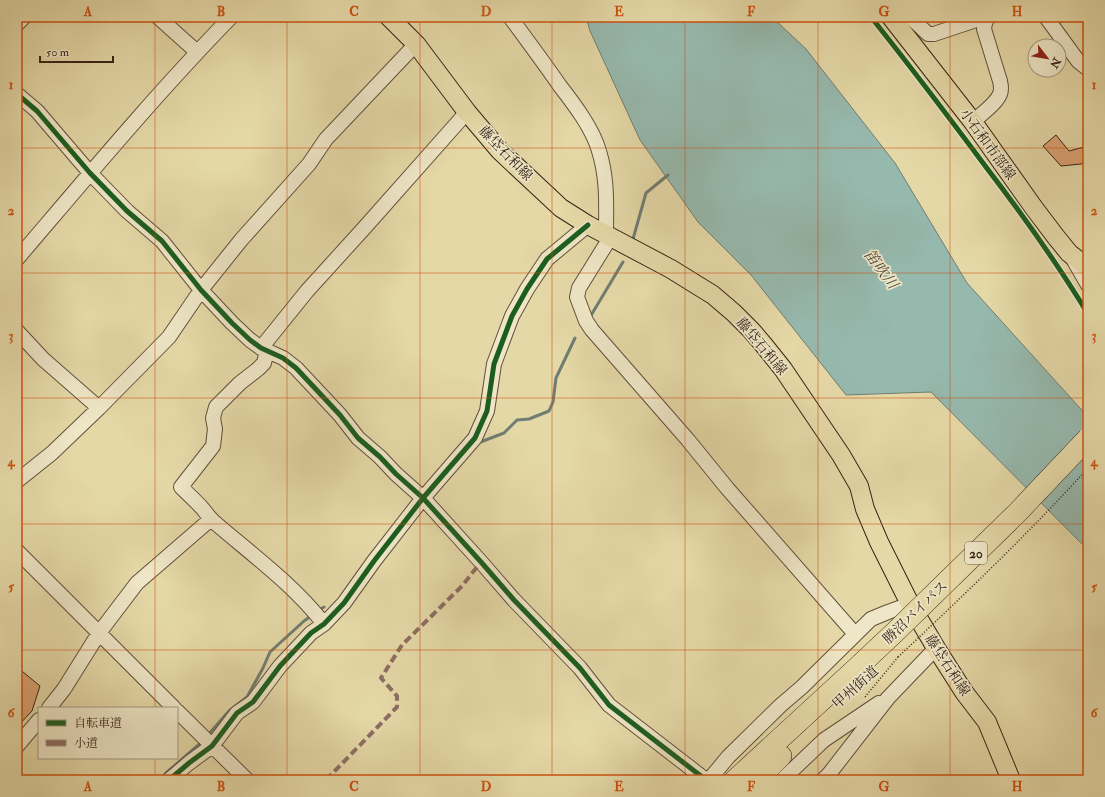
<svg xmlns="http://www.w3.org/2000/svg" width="1105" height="797" font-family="'IM FELL Double Pica','Noto Serif JP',serif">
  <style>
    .water { fill: #96b9ae; stroke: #707d72 }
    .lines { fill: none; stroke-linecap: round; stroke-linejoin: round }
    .stream { stroke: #707d72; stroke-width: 3 }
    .building { fill: #dba272; stroke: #362318 }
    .minor-casing { stroke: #62503c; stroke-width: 16 }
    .major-casing { stroke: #362318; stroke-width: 20 }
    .highway-casing { stroke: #362318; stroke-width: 22 }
    .path { stroke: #362318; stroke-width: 1.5; stroke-dasharray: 1 2; stroke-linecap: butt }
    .minor { stroke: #eee6c6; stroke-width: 14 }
    .major { stroke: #e5d8a7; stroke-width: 18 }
    .highway { stroke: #e5d8a7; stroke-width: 21 }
    .highway-bridge-casing { stroke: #362318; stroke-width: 22; stroke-linecap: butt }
    .path-bridge { stroke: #362318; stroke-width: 1.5; stroke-dasharray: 1 2; stroke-linecap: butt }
    .highway-bridge { stroke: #e5d8a7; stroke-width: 21 }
    .quiet { stroke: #8d6e63; stroke-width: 4; stroke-dasharray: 8 4; stroke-linecap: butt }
    .cycleway-casing { stroke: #eee6c6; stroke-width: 8 }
    .cycleway { stroke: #1b5e20; stroke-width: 5 }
    .grid { fill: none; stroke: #cd510e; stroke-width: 1; stroke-opacity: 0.55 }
    .labels { text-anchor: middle; stroke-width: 3.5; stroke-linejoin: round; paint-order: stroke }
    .shield { fill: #eee6c6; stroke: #6d5e4c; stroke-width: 1 }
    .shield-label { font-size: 13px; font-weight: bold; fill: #362318 }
    .street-label { font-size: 14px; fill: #362318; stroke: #eee6c6 }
    .water-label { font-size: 15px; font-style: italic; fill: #4e483e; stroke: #eee6c6 }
    .neatline { fill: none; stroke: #cd510e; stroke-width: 1.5 }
    .grid-label { font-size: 13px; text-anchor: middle; font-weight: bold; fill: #cd510e }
  </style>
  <rect width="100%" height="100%" fill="#e5d8a7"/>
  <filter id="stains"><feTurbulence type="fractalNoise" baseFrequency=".005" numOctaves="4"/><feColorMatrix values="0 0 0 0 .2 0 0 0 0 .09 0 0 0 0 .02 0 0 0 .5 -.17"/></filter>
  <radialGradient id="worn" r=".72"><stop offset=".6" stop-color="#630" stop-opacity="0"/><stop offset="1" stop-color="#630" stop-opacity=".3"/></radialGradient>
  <path class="water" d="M586,17H772L806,49L895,163L967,283L1088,417V584L1084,546L931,392L846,395L751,275L698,222L640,140L590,31Z"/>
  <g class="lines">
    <path class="stream" d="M633,239L646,193L668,175
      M590,317L623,262
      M478,443L504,433L517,420L529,419L549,411L553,402L556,378L575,338
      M317,611L324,607
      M208,735L229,711L247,697L263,668L270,652L304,621L311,616
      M160,780L166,773L203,741"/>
  </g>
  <path class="building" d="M1056,135L1069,151L1088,146V162L1081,164L1061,166L1043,146Z
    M17,667L40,686L32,711L17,727Z"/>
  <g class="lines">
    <defs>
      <path id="minor" d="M158,17L197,52
        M510,17C527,40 544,63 560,86C574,104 593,129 599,151C608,180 606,206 606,235
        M910,17L928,34H934L979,19L985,23
        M1046,17L1078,61L1088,69
        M17,24L24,17
        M17,94L37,111L90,173L127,211L162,241L201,290L232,323L250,340L261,348L283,358L296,368L340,415L358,438L380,457L396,474L423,498L481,562L514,600L580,668L609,705L706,780
        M973,122C981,114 996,104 1000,94C1002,89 1001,86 1000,81L984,29L985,23L988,17
        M610,238L579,288L577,297L586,321L592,330L688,440L727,488L855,634
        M17,259C87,177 156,94 231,17
        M1073,259L1088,285
        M17,331L43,359L99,408
        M261,348L307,291L366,226L467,112
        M267,350L264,363L258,369L240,383L216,407L213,418L215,429L213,446L181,487C188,494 196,501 203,509C206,513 209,517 213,521C251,554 293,584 324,624
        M17,481L52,453L99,408L169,337L201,290L241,240L309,164L326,139L416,44
        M17,551L174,708
        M49,708L64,689L99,633L137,583L211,519
        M177,711L247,780
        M17,746L39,720
        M169,780L189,763L212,746L237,713L253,702L280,666L311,633L324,624L344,603L374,561L423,498L475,438L487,411L494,364L512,316L527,289L547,259L588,225
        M709,780L728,757L781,705L802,687L871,619L888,612L910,604
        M782,780L824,740L879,703
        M823,780L829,774L888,698L936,648"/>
      <path id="major" d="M389,17L416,44L467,112L500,151L561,208L588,225L671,269L713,295L734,313L751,330L763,344L783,369L841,455L859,486L865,509L879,542L910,604L936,648L964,692L987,722L1011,780
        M891,17L973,122L1034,208L1056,237L1069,253L1088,268"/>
      <path id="highway" d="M735,780L861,664
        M757,780L781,756"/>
    </defs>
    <use href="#minor" class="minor-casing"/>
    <use href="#major" class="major-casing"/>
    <use href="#highway" class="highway-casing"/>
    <path class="path" d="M865,697L898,657"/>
    <use href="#minor" class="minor"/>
    <use href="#major" class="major"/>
    <use href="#highway" class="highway"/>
    <defs>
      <path id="highway-bridge" d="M861,664L894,633L1017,513L1088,438"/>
    </defs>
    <use href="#highway-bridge" class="highway-bridge-casing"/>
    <path class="path-bridge" d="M898,657C963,596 1028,534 1088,468"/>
    <use href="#highway-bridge" class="highway-bridge"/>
    <path class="quiet" d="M326,780L397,707V696L381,678L402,645L462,586L481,562"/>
    <defs>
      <path id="cycleway" d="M871,17C910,66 948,116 986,167C1022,214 1057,263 1088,314
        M17,94L37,111L90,173L127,211L162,241L201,290L232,323L250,340L261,348L283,358L296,368L340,415L358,438L380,457L396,474L423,498L481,562L514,600L580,668L609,705L706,780
        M169,780L189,763L212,746L237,713L253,702L280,666L311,633L324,624L344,603L374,561L423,498L475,438L487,411L494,364L512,316L527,289L547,259L588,225"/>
    </defs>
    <use href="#cycleway" class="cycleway-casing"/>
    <use href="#cycleway" class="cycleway"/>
  </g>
  <path class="grid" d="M155,17V708M287,17V780M420,17V780M552,17V780M685,17V780M818,17V780M950,17V780M17,148H1088M17,273H1088M17,398H1088M17,524H1088M17,650H1088M155,758V780"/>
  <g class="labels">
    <rect class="shield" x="965" y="542" width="22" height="22" rx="3"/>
    <g class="shield-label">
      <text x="976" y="558">20</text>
    </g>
    <g class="street-label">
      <text transform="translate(988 144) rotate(54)" y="5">小石和市部線</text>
      <text transform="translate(506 153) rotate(46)" y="5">藤垈石和線</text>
      <text transform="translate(762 346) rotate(50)" y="5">藤垈石和線</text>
      <text transform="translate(915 612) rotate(-44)" y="5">勝沼バイパス</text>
      <text transform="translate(948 665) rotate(57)" y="5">藤垈石和線</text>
      <text transform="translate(855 687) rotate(-42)" y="5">甲州街道</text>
    </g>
    <g class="water-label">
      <text transform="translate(881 269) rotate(53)" y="5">笛吹川</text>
    </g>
  </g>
  <rect width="1105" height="797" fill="none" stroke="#e5d8a7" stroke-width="44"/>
  <rect x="38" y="707" width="140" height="52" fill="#eee6c6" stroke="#a49880"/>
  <rect x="46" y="720" width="20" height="6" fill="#1b5e20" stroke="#a49880"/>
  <text x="74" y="727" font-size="12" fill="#362318">自転車道</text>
  <rect x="46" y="740" width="20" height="6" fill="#8d6e63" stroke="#a49880"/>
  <text x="74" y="747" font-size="12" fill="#362318">小道</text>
  <g transform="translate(1047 58) rotate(121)"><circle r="19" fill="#eee6c6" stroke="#a49880"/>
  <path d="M0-3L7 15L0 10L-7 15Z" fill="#8f2418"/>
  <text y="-6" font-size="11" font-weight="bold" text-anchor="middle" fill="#362318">N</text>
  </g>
  <path d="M40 56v6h73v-6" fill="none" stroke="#362318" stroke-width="2"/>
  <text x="46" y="56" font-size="12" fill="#362318" stroke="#eee6c6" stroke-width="3" paint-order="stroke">50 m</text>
  <rect x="22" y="22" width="1061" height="753" class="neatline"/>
  <g class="grid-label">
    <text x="88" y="16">A</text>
    <text x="221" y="16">B</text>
    <text x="354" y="16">C</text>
    <text x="486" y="16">D</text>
    <text x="619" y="16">E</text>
    <text x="751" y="16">F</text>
    <text x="884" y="16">G</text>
    <text x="1017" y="16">H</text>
    <text x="11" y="89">1</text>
    <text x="1094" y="89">1</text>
    <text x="11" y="215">2</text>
    <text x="1094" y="215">2</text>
    <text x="11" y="340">3</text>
    <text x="1094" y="340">3</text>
    <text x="11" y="466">4</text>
    <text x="1094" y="466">4</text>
    <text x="11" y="591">5</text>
    <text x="1094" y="591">5</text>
    <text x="11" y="717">6</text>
    <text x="1094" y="717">6</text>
    <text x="88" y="791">A</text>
    <text x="221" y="791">B</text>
    <text x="354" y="791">C</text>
    <text x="486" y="791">D</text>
    <text x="619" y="791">E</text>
    <text x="751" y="791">F</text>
    <text x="884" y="791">G</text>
    <text x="1017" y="791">H</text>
  </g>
  <rect width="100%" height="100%" filter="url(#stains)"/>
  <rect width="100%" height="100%" fill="url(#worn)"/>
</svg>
